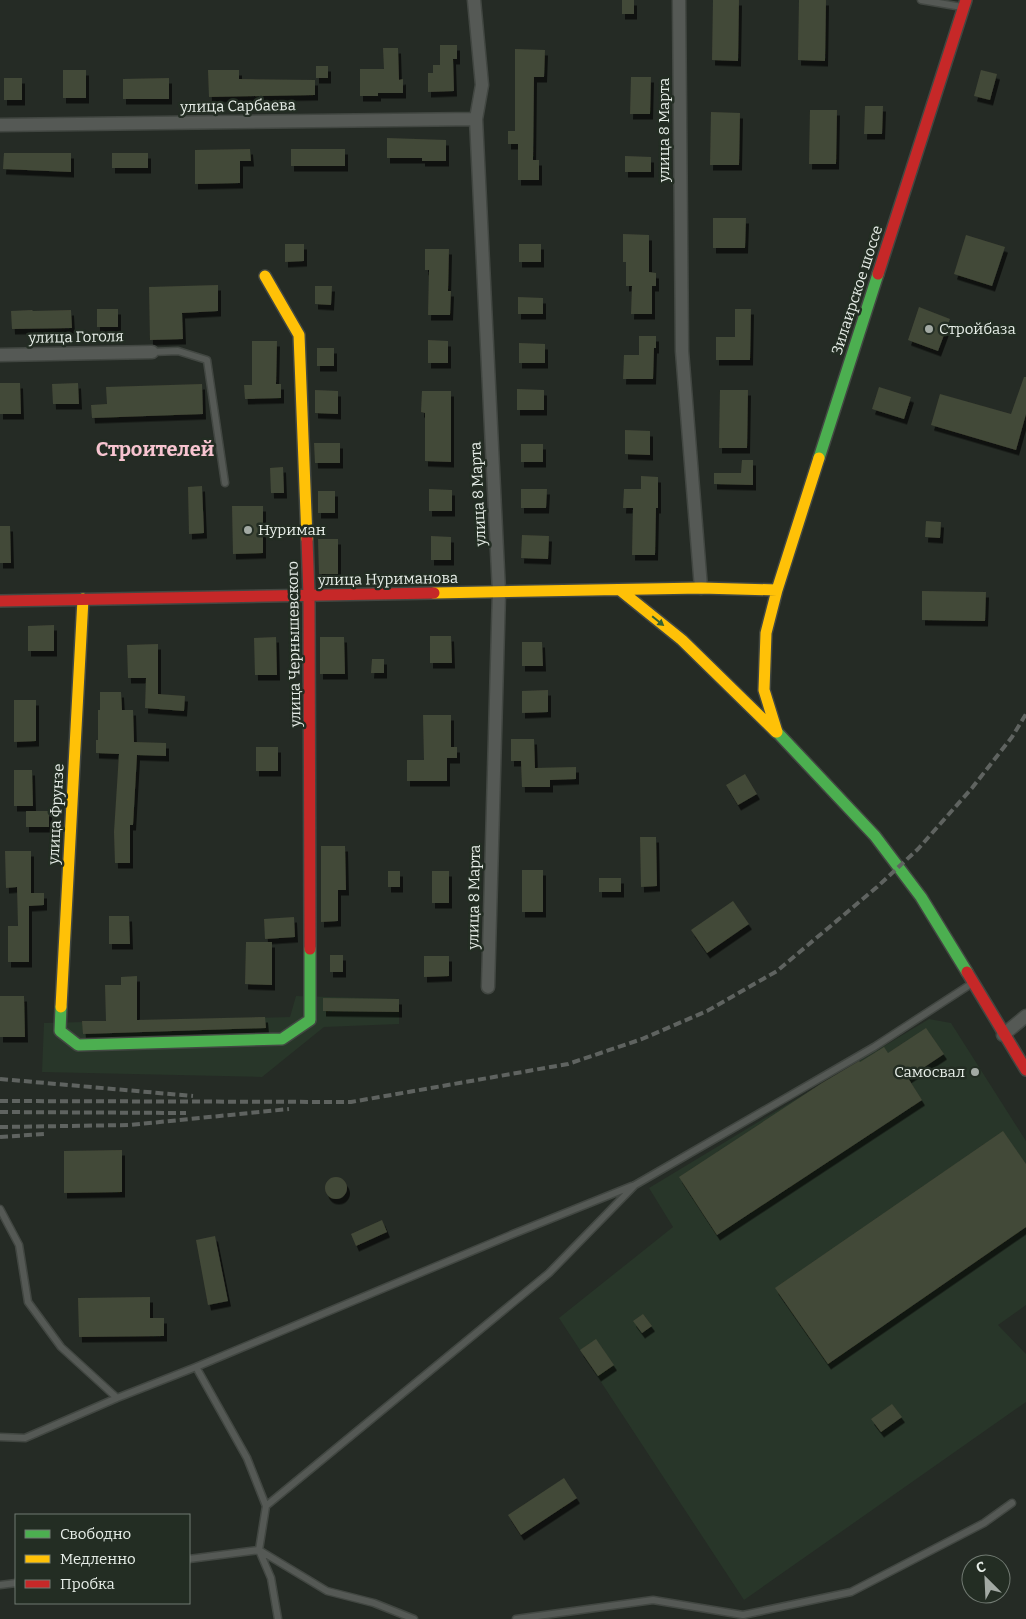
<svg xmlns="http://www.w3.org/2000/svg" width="1026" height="1619" font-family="Bitter,serif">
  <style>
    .built { fill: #283629 }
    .building { fill: #434837; filter: url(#shadow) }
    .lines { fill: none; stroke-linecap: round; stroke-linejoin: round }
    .lane-casing { stroke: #424742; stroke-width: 9 }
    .street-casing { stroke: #424742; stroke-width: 15 }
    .fast-casing { stroke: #424742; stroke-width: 14 }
    .slow-casing { stroke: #424742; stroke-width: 14 }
    .jam-casing { stroke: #424742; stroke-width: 14 }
    .lane { stroke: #555955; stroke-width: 6 }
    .street { stroke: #555955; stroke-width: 12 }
    .fast { stroke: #4caf50; stroke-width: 11 }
    .slow { stroke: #ffc107; stroke-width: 11 }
    .jam { stroke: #c62828; stroke-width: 11 }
    .rail { stroke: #5f6360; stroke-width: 4; stroke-dasharray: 8 4; stroke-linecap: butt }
    .oneway { fill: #336135 }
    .poi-dot { fill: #a3aaa4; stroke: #232d23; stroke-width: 2 }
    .labels { text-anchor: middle; stroke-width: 5; stroke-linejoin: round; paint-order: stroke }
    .street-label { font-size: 15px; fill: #e7eee8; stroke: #232d23 }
    .poi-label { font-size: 15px; fill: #e7eee8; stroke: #232d23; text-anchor: start }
    .district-label { font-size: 20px; font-weight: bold; fill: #f7c4d0; stroke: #232d23 }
  </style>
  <defs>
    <filter id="shadow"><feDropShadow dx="3" dy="5.5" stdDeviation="0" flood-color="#0009"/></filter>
  </defs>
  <rect width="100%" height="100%" fill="#252b25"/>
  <path class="built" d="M296,996L399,999V1024L324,1027L262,1077L42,1072L44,1023L290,1017Z
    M929,1019L951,1023L1026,1141V1305L998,1325L1026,1354V1402L744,1600L559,1318L673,1227L649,1188Z"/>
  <path class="building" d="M622,0H634V14H622Z
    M713,0H739L738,61L712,60Z
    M799,0H826L825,61L798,60Z
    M440,45H457V59H453L454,91L428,92V73H433V65H440Z
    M383,48H398L399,80L403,79V93H378V96H360V69H384Z
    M515,49L545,50L544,77H534L533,160H539V180H518V144H508V131H515Z
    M316,66H328V78H316Z
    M63,70H86V98H63Z
    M208,70H239V79L315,80V95L209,97Z
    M981,70L997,74L990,100L974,96Z
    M631,77H651L650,114H630Z
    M4,78H22V100H4Z
    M169,78V99H123V79Z
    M865,106H883L882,134H864Z
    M810,110H837L836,164H809Z
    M711,112L740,113L739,165H710Z
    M387,138L446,140V161H422V158H387Z
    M250,149L251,161H240V183L195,184V150Z
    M291,149H345V166H291Z
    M4,153H71V172L3,169Z
    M112,153H148V168H112Z
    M625,156L651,157V172H625Z
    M713,218H746L745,248H713Z
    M623,234L649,235V272L656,273V286H652V314H631L632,286H626V262H623Z
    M966,235L1005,247L992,286L954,274Z
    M285,244H304V261L285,262Z
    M519,244H541V262H519Z
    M425,249H449L448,291H451L450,315H428L429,270H425Z
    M218,285V311L182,313L183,339L150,340L149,287Z
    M315,286H332L331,305L315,304Z
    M518,297L543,298V314H518Z
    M919,307L950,319L938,351L908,340Z
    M97,309H118V327H97Z
    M735,309H751L750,360H716V337H735Z
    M32,310L33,311L71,310L72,328L12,329L11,311Z
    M639,336H656V348H654L653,379H623L624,355H639Z
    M428,340L448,341V363H428Z
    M252,341H277L276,384H281V398L245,399L244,385H252Z
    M519,343L545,344V363H519Z
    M317,348H334V366H317Z
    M1024,377H1026V414L1016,450L931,425L940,394L1011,414Z
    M0,383H20L21,414H0Z
    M78,383L79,404H53L52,384Z
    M202,384L203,414L92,418L91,405L107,404L106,387Z
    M879,387L911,397L904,419L872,409Z
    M517,389L544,390V410H517Z
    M315,390L338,391V414L315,413Z
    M720,390H748L747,448H719Z
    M422,391H451V462L425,461V413L421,412Z
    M625,430L650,431V455L625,454Z
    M314,443H340V463H315Z
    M521,444H543V462H521Z
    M742,460H753V485L714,484V473H741Z
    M283,467L284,493H271L270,468Z
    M641,476L658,477V508H656L655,555H632L633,508H623L624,489H641Z
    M202,486L204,533L189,534L188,487Z
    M429,489L452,490V511H429Z
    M521,489H547L546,508H521Z
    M318,491H335V513H318Z
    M232,506H263V553L233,554Z
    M926,521L941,522L940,538L925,537Z
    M0,526H10L11,563H0Z
    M522,535L549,536L548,559L521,558Z
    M431,536L451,537V560H431Z
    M318,539H338V574H319Z
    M922,591L986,592L985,621L922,620Z
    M54,625V651H28V626Z
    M430,636H451L452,663H430Z
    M276,637L277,675H255L254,638Z
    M320,637H344L345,674H320Z
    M522,642H542L543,666H522Z
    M158,644V694L185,696L184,711L145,708L146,678H128L127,645Z
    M372,659H384V673H371Z
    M548,690V712L522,713V691Z
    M100,692H121L122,710H133L134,742L166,743V756L137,755L133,825H130V863H115L114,832L119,754L96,753V740H98V710H100Z
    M14,700H36V741L14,742Z
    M423,715H451V747H457V758H447V781H407V760H424Z
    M511,739H534L535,768L576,767V779L550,780V787H522L521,761H511Z
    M256,747H278V771H256Z
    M14,770H32L33,806H14Z
    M745,774L757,794L738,805L726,785Z
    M26,811H49V827H26Z
    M640,837H656L657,886L641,887Z
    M321,846H345L346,890H338V921L321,922Z
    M5,851H31V893H44V905L29,906V962H8V926H18L17,887L6,888Z
    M522,870H543V912H522Z
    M388,871H400V887H388Z
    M432,871H449V903H432Z
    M599,878H621V892H599Z
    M733,901L749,924L707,953L691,930Z
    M109,916H129L130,944H109Z
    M294,917L295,937L265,939L264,919Z
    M246,942H272V985L245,984Z
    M330,955H343V972H330Z
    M424,956H449V976L424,977Z
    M137,976V1020L265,1017L266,1028L83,1034L82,1021H106L105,985H121V977Z
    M0,996H24L25,1037H0Z
    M323,998L399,999V1012L323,1011Z
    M926,1028L944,1054L908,1078L922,1100L717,1235L679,1177L822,1083L859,1061L860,1062L884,1047L888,1053Z
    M1003,1131L1026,1164V1227L828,1364L775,1288Z
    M122,1150V1192L64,1193V1151Z
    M325 1188a11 11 0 1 1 22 0a11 11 0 1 1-22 0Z
    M382,1220L387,1232L356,1246L351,1234Z
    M215,1236L228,1301L208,1305L196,1240Z
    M150,1297V1318H164V1336L79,1337L78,1298Z
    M643,1314L652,1326L642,1333L633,1321Z
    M596,1339L614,1365L598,1376L580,1350Z
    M892,1404L902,1417L881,1432L871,1419Z
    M564,1478L577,1498L521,1535L508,1515Z"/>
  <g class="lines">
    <defs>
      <path id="lane" d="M921,0L962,7
        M152,352L178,351L207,360L225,483
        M0,1209L19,1245L28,1302L61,1347L117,1398
        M0,1437L25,1438L117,1398L196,1367
        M266,1506L247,1458L196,1367L513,1234L632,1186
        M259,1550L327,1591L374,1603L414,1619
        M259,1550L271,1578L278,1619
        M189,1559L259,1550L266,1506L549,1273L635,1185L874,1047L971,984
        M0,1585L16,1583
        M516,1619L653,1600L743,1615L851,1592L984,1523L1012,1503"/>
      <path id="street" d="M474,0L482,85L476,119L499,592L488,987
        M679,0L682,351L701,588
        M0,125L476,119
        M0,355L152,352
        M1003,1035L1026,1016"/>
      <path id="fast" d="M819,458L878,274
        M777,732L875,836L921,897L967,972
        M61,1007L60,1031L78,1045L282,1039L310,1020V949"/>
      <path id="slow" d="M265,276L299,335L307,539
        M620,590L682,640L776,732
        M434,593L701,588L777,590
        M777,732L764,690L766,633L777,590L819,458
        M61,1007L83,599"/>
      <path id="jam" d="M878,274L966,0
        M307,539L309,595L310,949
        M0,601L434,593
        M967,972L1026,1070"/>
    </defs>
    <use href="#lane" class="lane-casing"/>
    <use href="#street" class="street-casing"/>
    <use href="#fast" class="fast-casing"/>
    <use href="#slow" class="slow-casing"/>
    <use href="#jam" class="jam-casing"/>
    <use href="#lane" class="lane"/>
    <use href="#street" class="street"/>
    <use href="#fast" class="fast"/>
    <use href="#slow" class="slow"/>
    <use href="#jam" class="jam"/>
    <path class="rail" d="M0,1079L193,1096
      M0,1101L351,1102L568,1064L642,1039L707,1011L777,971L877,887L918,849L972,788L1012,737L1026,714
      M0,1112L186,1113
      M0,1127L130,1125L289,1109
      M0,1137L44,1134"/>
  </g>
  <defs><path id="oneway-solid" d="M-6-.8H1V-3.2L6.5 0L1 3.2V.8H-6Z" transform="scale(1.25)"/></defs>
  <use class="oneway" href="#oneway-solid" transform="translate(658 621) rotate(39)"/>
  <g class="poi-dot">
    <circle cx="929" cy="329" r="5"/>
    <circle cx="248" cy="530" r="5"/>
    <circle cx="975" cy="1072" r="5"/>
  </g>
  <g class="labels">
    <g class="street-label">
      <text transform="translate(238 106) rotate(-1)" y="5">улица Сарбаева</text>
      <text transform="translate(664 130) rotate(-90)" y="5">улица 8 Марта</text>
      <text transform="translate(857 290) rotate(-72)" y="5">Зилаирское шоссе</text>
      <text transform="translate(76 337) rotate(-1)" y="5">улица Гоголя</text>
      <text transform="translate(478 494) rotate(-93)" y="5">улица 8 Марта</text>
      <text transform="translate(388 579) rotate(-1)" y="5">улица Нуриманова</text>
      <text transform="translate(294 644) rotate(-91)" y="5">улица Чернышевского</text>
      <text transform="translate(56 814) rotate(-87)" y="5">улица Фрунзе</text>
      <text transform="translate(474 897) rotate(-89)" y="5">улица 8 Марта</text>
    </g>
    <g class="poi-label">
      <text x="939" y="334">Стройбаза</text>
      <text x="258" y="535">Нуриман</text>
      <text x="965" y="1077" text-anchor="end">Самосвал</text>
    </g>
    <g class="district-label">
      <text x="155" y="456">Строителей</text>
    </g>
  </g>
  <rect x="15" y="1514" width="175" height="90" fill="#232d23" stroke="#717a72"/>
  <rect x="25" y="1530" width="25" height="8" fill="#4caf50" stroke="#717a72"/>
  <text x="60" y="1539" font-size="15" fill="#e7eee8">Свободно</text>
  <rect x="25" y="1555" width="25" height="8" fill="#ffc107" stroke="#717a72"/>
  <text x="60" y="1564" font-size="15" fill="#e7eee8">Медленно</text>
  <rect x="25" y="1580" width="25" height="8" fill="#c62828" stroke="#717a72"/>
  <text x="60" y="1589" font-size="15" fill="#e7eee8">Пробка</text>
  <g transform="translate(986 1579) rotate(336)"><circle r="24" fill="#232d23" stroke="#717a72"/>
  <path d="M0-4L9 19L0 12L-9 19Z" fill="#a3aaa4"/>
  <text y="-8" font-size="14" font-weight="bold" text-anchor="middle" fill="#e7eee8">С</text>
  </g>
</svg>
